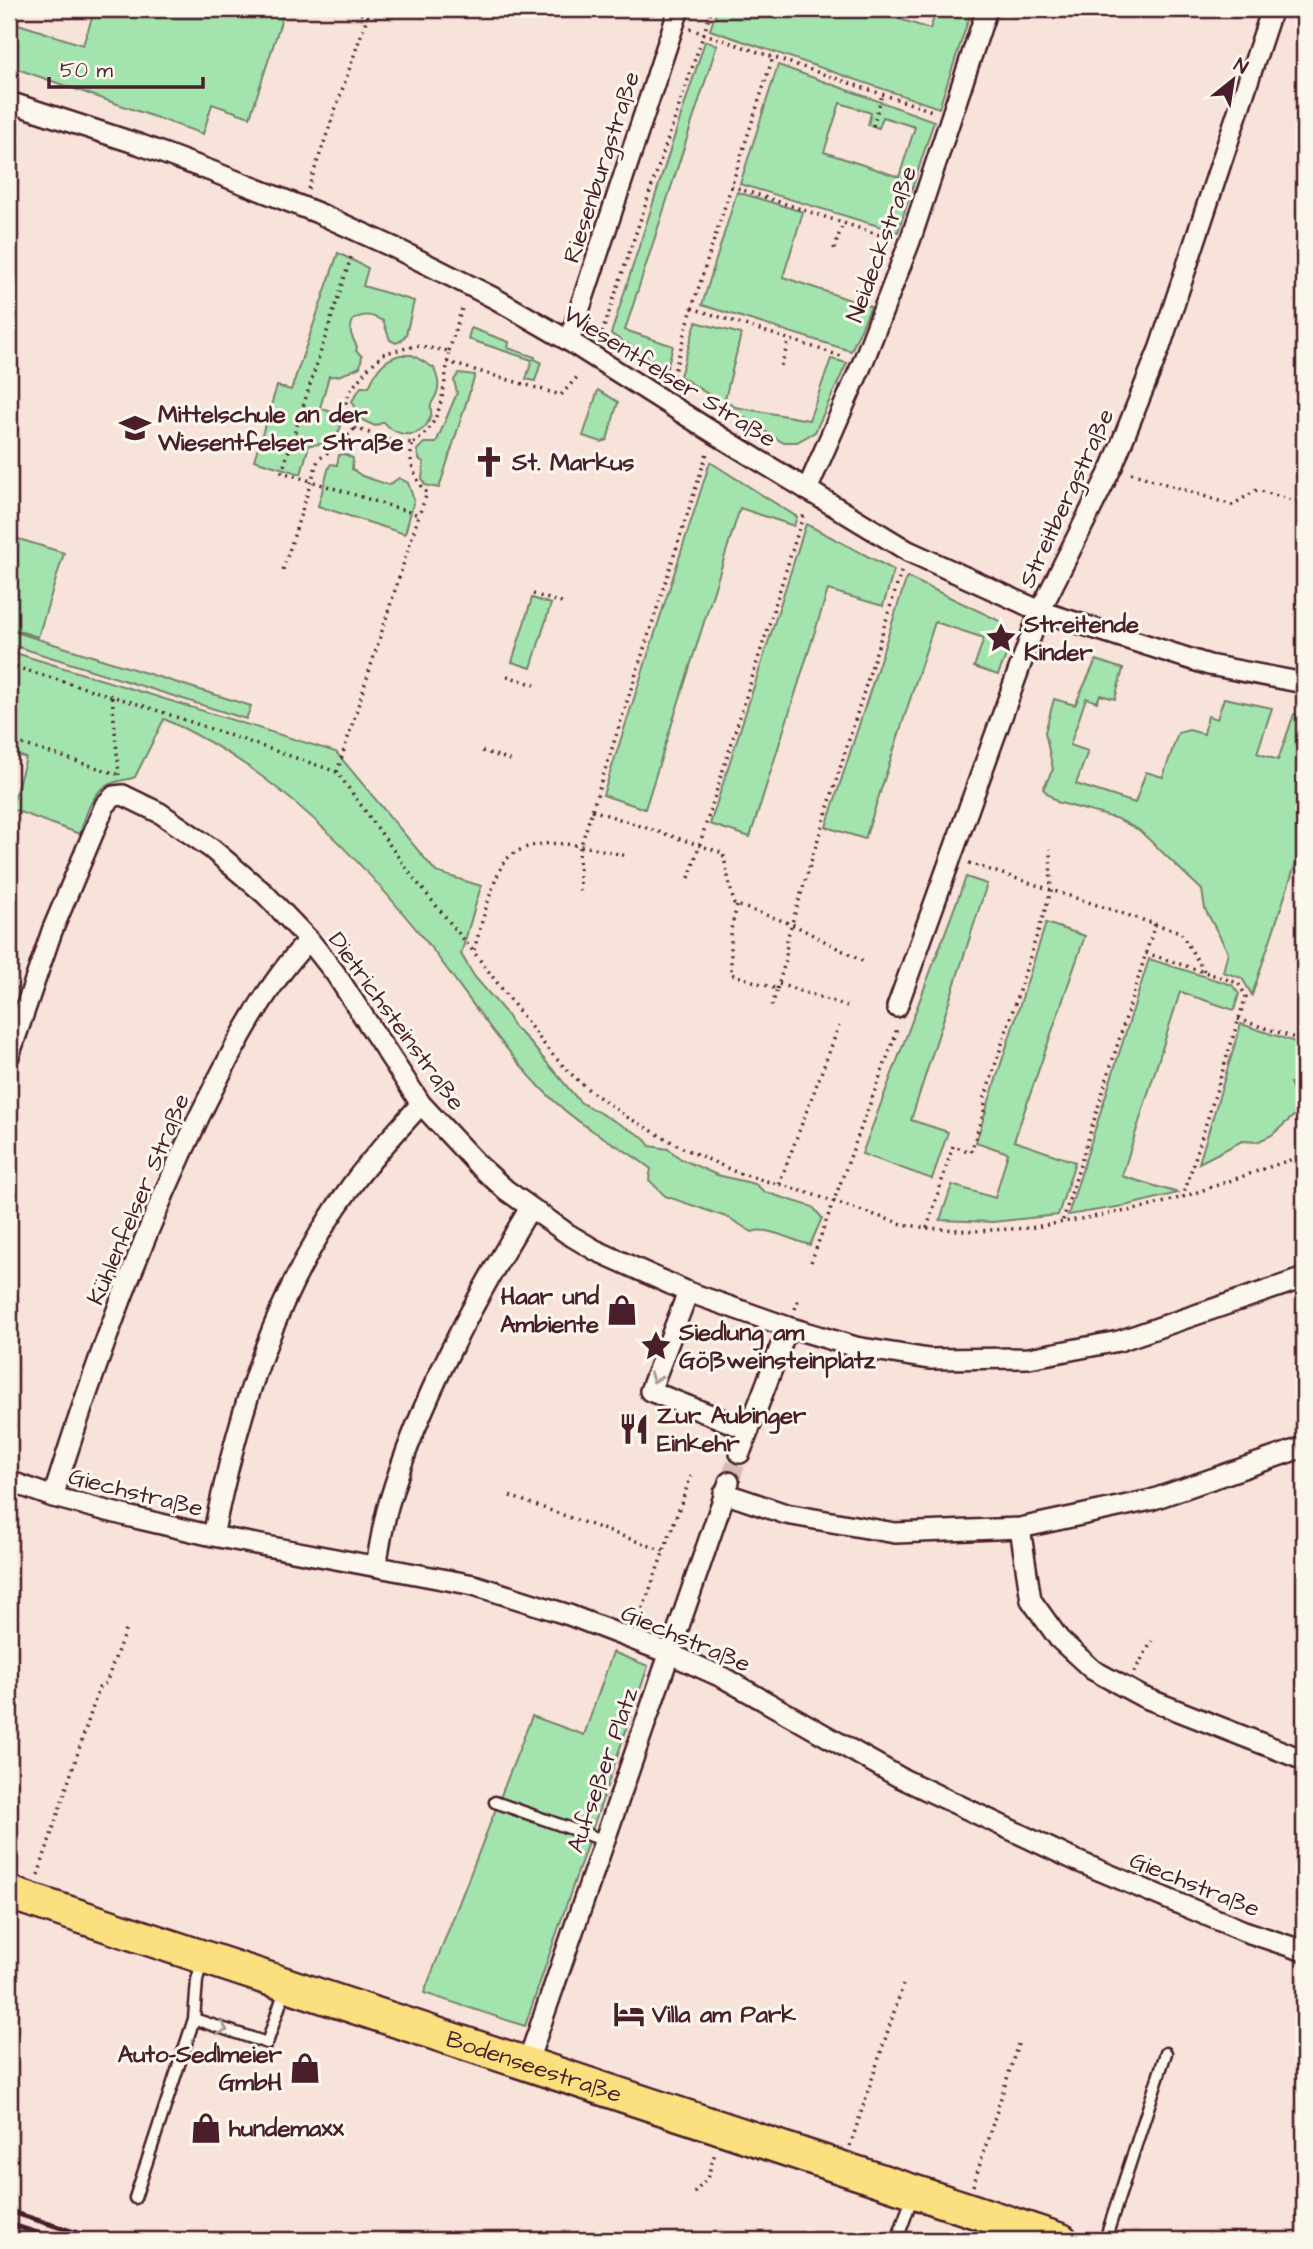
<svg xmlns="http://www.w3.org/2000/svg" width="1313" height="2249" font-family="'Architects Daughter',sans-serif">
  <style>
    .green { fill: #a3e4ae; stroke: #76826c; stroke-width: 2; fill-rule: evenodd }
    .lines { fill: none; stroke-linecap: round; stroke-linejoin: round }
    .minor-tunnel { stroke: #d5bcb7; stroke-width: 19; stroke-dasharray: 19 10; stroke-linecap: butt }
    .service-casing { stroke: #4a1f2b; stroke-width: 15 }
    .minor-casing { stroke: #4a1f2b; stroke-width: 24 }
    .primary-casing { stroke: #4a1f2b; stroke-width: 37 }
    .path { stroke: #4a1f2b; stroke-width: 3.5; stroke-dasharray: 2 5; stroke-linecap: butt }
    .service { stroke: #fbf7ec; stroke-width: 10 }
    .minor { stroke: #fbf7ec; stroke-width: 19 }
    .primary { stroke: #fce080; stroke-width: 32 }
    .rail { stroke: #4a1f2b; stroke-width: 5 }
    .oneway { stroke: #ab9695 }
    .labels { text-anchor: middle; stroke-width: 6; stroke-linejoin: round; paint-order: stroke }
    .street-label { font-size: 24px; fill: #4a1f2b; stroke: #fbf7ec }
    .poi-label { font-size: 24px; font-weight: bold; fill: #4a1f2b; stroke: #fbf7ec; text-anchor: start }
  </style>
  <rect width="100%" height="100%" fill="#f8e3da"/>
  <filter id="ink" filterUnits="userSpaceOnUse"><feTurbulence type="fractalNoise" baseFrequency=".0143" numOctaves="2"/><feDisplacementMap in="SourceGraphic" scale="14" xChannelSelector="R" yChannelSelector="G"/><feConvolveMatrix kernelMatrix="1 2 1 2 8 2 1 2 1" color-interpolation-filters="sRGB"/></filter>
  <g filter="url(#ink)">
    <path class="green" d="M95,9H285L250,117L212,104L203,134L9,66V21L83,45Z
      M717,9H869L930,29L937,9H972L939,108L710,30Z
      M705,41L717,45L625,330L673,346L667,368L611,334Z
      M778,65L934,121L898,232L740,184ZM840,103L871,113L868,125L879,128L883,117L915,127L899,177L824,152Z
      M737,192L803,212L783,277L871,307L851,351L702,305Z
      M338,253L368,268L363,286L414,301L406,335L401,341L396,343L390,340L383,321C372,315 364,313 353,320C348,333 352,336 357,347L356,351L362,356L360,367C350,371 339,378 329,376L320,408L337,414C343,424 342,429 334,437H325L322,444L309,445L301,474L254,460L277,386L291,390Z
      M696,322L741,334L725,399L735,407L809,420L831,359L847,363L815,432L797,442H782L680,376Z
      M471,328L509,342L508,348L535,357L534,359L541,362L535,381L526,379L532,360L468,339Z
      M400,355H412L434,368C437,377 441,385 436,395C435,398 432,401 431,405C430,408 432,412 431,415C424,440 397,439 384,422L375,426L362,420L352,401L361,387H369C376,371 382,360 400,355Z
      M459,373L475,375L439,488L425,485L422,479L424,463L419,459L417,450L424,443H436L457,393L454,380Z
      M598,390L618,402L607,440L602,442L583,436Z
      M344,454L353,458L352,469L362,476L389,485L399,478L408,483L414,500L405,534L318,506L329,467L331,464L337,465L339,455Z
      M710,462L797,517L794,526L740,508L645,809L603,795Z
      M806,524L894,570L883,606L828,590L750,837L710,824Z
      M9,536L64,553L38,637L9,628Z
      M907,577L1002,622C1017,640 1005,656 998,675L974,667L984,638L935,622L865,839L826,827Z
      M532,598L551,604L531,668L512,662Z
      M9,630L251,706L246,719L9,644Z
      M9,651L336,752L436,872L481,886L461,954L474,976L505,1012L514,1027L527,1039L580,1102L643,1137L650,1146L668,1149L681,1159L717,1175L755,1184L765,1192L813,1207L822,1218L810,1245C793,1241 767,1226 752,1232L729,1218L665,1196L649,1180L651,1169C633,1154 613,1144 593,1131C574,1119 556,1104 540,1087C500,1045 467,995 432,949C359,856 273,767 164,719L135,777C128,780 120,780 113,783C91,790 86,815 80,834L11,809L26,758L9,752Z
      M1096,660L1123,669L1115,699L1100,695L1097,702L1086,698L1070,745L1088,751L1076,784L1135,803L1146,772L1163,777L1178,733L1189,730L1204,734L1208,716L1217,719L1224,698L1272,708L1257,753L1278,760L1294,714L1304,715V838L1252,995L1242,978L1223,972L1228,952L1205,909L1202,890L1139,830L1118,819L1057,802L1043,789L1053,769L1045,732L1054,699L1075,705Z
      M966,877L987,884L911,1120L948,1132L932,1179L862,1154Z
      M1046,923L1085,936L1014,1141L1075,1162L1058,1215L992,1222L940,1220L952,1185L995,1198L1008,1153L976,1142Z
      M1149,959L1232,985L1239,994L1234,1010L1180,992L1122,1176L1178,1193L1129,1205L1068,1215Z
      M1241,1024L1304,1045V1075L1300,1082L1290,1083L1296,1096L1298,1112L1272,1135L1257,1142L1242,1141L1199,1163Z
      M613,1652L648,1666L525,2026L424,1993L532,1716L584,1735Z"/>
    <g class="lines">
      <path class="minor-tunnel" d="M729,1482L740,1453"/>
      <defs>
        <path id="service" d="M495,1802L603,1840
          M202,1962L197,1980L194,2019L267,2043L286,1987
          M135,2198L194,2019
          M897,2240L913,2195
          M1105,2240L1166,2053"/>
        <path id="minor" d="M9,102L141,145L211,171L318,213L395,248L496,299L569,341L714,433L908,551L1040,611L1209,665L1304,683
          M569,341L679,9
          M807,490L863,362L910,241L987,9
          M897,1007L1040,611L1112,467L1160,347L1272,9
          M9,1056L52,931L105,805L114,796L123,795L160,813L212,849L265,894L309,940L335,973L421,1104L477,1164L506,1190L568,1234L595,1250L688,1292L788,1327L856,1347L929,1359L1029,1358L1119,1341L1304,1278
          M688,1292L650,1391L749,1430
          M740,1453L788,1327
          M9,1481L53,1497L131,1517L213,1536L474,1585L569,1615L668,1653L724,1678L899,1777L1077,1861L1244,1931L1304,1951
          M724,1493L786,1514L895,1533L1020,1528L1151,1500L1304,1447
          M53,1497C94,1366 140,1239 200,1115C228,1058 265,985 309,940
          M1020,1528L1031,1600L1059,1639L1093,1670L1143,1697L1304,1760
          M213,1536C238,1413 276,1287 352,1185C373,1156 398,1130 421,1104
          M376,1566C380,1545 383,1523 389,1503C420,1399 474,1301 530,1208
          M527,2064L729,1482"/>
        <g id="primary">
          <path id="s1" d="M9,1893L1061,2240"/>
        </g>
      </defs>
      <use href="#service" class="service-casing"/>
      <use href="#minor" class="minor-casing"/>
      <use href="#primary" class="primary-casing"/>
      <path class="path" d="M347,9L367,16L370,21
        M690,29L932,111
        M873,126L882,95
        M731,186L892,239
        M308,189L370,9
        M834,249L843,223
        M692,308L844,357
        M602,333L712,9
        M449,351L462,308
        M447,362L561,395L580,374
        M781,366L789,340
        M673,376L692,308L773,57
        M413,443C444,425 444,384 449,351L416,346L385,353L368,368L350,391L346,402L347,413L355,428L392,441L413,443C407,460 415,480 427,493L419,515
        M1131,473L1232,505L1257,490L1295,501L1304,500
        M283,570L318,460L343,441L355,428
        M533,594L562,603
        M9,665L141,705L337,772L412,876L473,951L550,1052L570,1073L589,1090L627,1117L681,1147L738,1173L802,1191L902,1224L927,1228L974,1231L1029,1228L1144,1208L1183,1197L1304,1155
        M507,676L535,685
        M112,697L119,775
        M9,740L117,774
        M482,751L511,760
        M337,772L419,515L282,472L352,254
        M592,810L723,853L734,904L792,924L864,962
        M969,863L1155,924L1062,1223
        M689,878L804,513
        M580,891L579,851L707,453
        M737,906L731,929V974L777,989L771,1009
        M1155,924L1180,932L1204,971
        M474,950C480,930 494,872 507,859C536,831 593,848 627,856
        M1146,953L1238,983L1246,996L1183,1197
        M779,984L847,1006
        M777,989L786,959L787,939L902,569
        M1238,1019L1304,1041
        M779,1184L839,1026
        M927,1228L953,1146L971,1152L985,1108V1097L1051,891L1050,849
        M811,1262L896,1034V1027
        M795,1309L799,1298
        M510,1496L664,1551
        M638,1622L691,1476
        M1134,1672L1152,1641
        M38,1875L99,1688L106,1683L126,1628
        M850,2146L903,1985
        M973,2186L1019,2041
        M694,2193L707,2179L715,2153
        M1121,2236L1132,2240"/>
      <use href="#service" class="service"/>
      <use href="#minor" class="minor"/>
      <use href="#primary" class="primary"/>
      <path class="rail" d="M9,2211L99,2240
        M9,2224L60,2240"/>
    </g>
    <defs><path id="oneway-chevron" d="M-2-3.5L2.5 0L-2 3.5" fill="none" stroke-width="1.6" stroke-linecap="round" stroke-linejoin="round" transform="scale(1.75)"/></defs>
    <g class="oneway">
      <use href="#oneway-chevron" transform="translate(655 1378) rotate(111)"/>
      <use href="#oneway-chevron" transform="translate(223 2029) rotate(18)"/>
    </g>
  </g>
  <defs>
    <symbol id="school-bare" viewBox="-9 -9 18 18"><path d="M0-5L7-2L0 1L-7-2ZM-4 1L0 2.5L4 1V4Q0 6-4 4Z" fill="#4a1f2b" stroke="#fbf7ec" stroke-width="2.5" paint-order="stroke"/></symbol>
    <symbol id="church-bare" viewBox="-9 -9 18 18"><path d="M-1.2-6h2.4v3.5h3.3v2.4h-3.3V6h-2.4V-.1h-3.3v-2.4h3.3Z" fill="#4a1f2b" stroke="#fbf7ec" stroke-width="2.5" paint-order="stroke"/></symbol>
    <symbol id="sight-bare" viewBox="-9 -9 18 18"><path d="M0-6L1.8-2.2L6-1.7L2.9 1.2L3.7 5.4L0 3.3L-3.7 5.4L-2.9 1.2L-6-1.7L-1.8-2.2Z" fill="#4a1f2b" stroke="#fbf7ec" stroke-width="2.5" paint-order="stroke"/></symbol>
    <symbol id="shop-bare" viewBox="-9 -9 18 18"><path d="M-5-2.5h2.3a2.7 3.5 0 0 1 5.4 0H5L5.5 6h-11ZM-1.5-2.5h3a1.5 2.3 0 0 0-3 0Z" fill="#4a1f2b" stroke="#fbf7ec" stroke-width="2.5" paint-order="stroke"/></symbol>
    <symbol id="restaurant-bare" viewBox="-9 -9 18 18"><path d="M-5-6h1v4h1v-4h1v4h1v-4h1v5L-1.5 .5V6h-2V.5L-5-1ZM5-6V6H3V1.5H1.5Q1.5-4 5-6Z" fill="#4a1f2b" stroke="#fbf7ec" stroke-width="2.5" paint-order="stroke"/></symbol>
    <symbol id="hotel-bare" viewBox="-9 -9 18 18"><path d="M-6-4.5h1.5V1H6V5H4.5V3h-9V5H-6ZM-4 0a1.8 1.8 0 1 1 3.6 0ZM.5 0V-2.5h3Q6-2.5 6 0Z" fill="#4a1f2b" stroke="#fbf7ec" stroke-width="2.5" paint-order="stroke"/></symbol>
  </defs>
  <g fill-rule="evenodd">
    <use href="#school-bare" x="113" y="406" width="44" height="44"/>
    <use href="#church-bare" x="467" y="440" width="44" height="44"/>
    <use href="#sight-bare" x="979" y="616" width="44" height="44"/>
    <use href="#shop-bare" x="600" y="1288" width="44" height="44"/>
    <use href="#sight-bare" x="634" y="1324" width="44" height="44"/>
    <use href="#restaurant-bare" x="612" y="1407" width="44" height="44"/>
    <use href="#hotel-bare" x="607" y="1992" width="44" height="44"/>
    <use href="#shop-bare" x="283" y="2046" width="44" height="44"/>
    <use href="#shop-bare" x="184" y="2106" width="44" height="44"/>
  </g>
  <g class="labels">
    <g class="street-label">
      <text transform="translate(601 167) rotate(-72)" y="8">Riesenburgstraße</text>
      <text transform="translate(881 244) rotate(-70)" y="8">Neideckstraße</text>
      <text transform="translate(670 376) rotate(32)" y="8">Wiesentfelser Straße</text>
      <text transform="translate(1066 498) rotate(-65)" y="8">Streitbergstraße</text>
      <text transform="translate(397 1021) rotate(54)" y="8">Dietrichsteinstraße</text>
      <text transform="translate(138 1199) rotate(-67)" y="8">Kühlenfelser Straße</text>
      <text transform="translate(136 1492) rotate(14)" y="8">Giechstraße</text>
      <text transform="translate(686 1638) rotate(23)" y="8">Giechstraße</text>
      <text transform="translate(602 1770) rotate(-71)" y="8">Aufseßer Platz</text>
      <text transform="translate(1195 1884) rotate(22)" y="8">Giechstraße</text>
      <text dy="8" stroke="none"><textPath href="#s1" startOffset="553">Bodenseestraße</textPath></text>
    </g>
    <g class="poi-label">
      <text x="158" y="422">Mittelschule an der<tspan x="158" dy="28">Wiesentfelser Straße</tspan></text>
      <text x="512" y="470">St. Markus</text>
      <text x="1024" y="632">Streitende<tspan x="1024" dy="28">Kinder</tspan></text>
      <text x="599" y="1304" text-anchor="end">Haar und<tspan x="599" dy="28">Ambiente</tspan></text>
      <text x="679" y="1340">Siedlung am<tspan x="679" dy="28">Gößweinsteinplatz</tspan></text>
      <text x="657" y="1423">Zur Aubinger<tspan x="657" dy="28">Einkehr</tspan></text>
      <text x="652" y="2022">Villa am Park</text>
      <text x="282" y="2062" text-anchor="end">Auto-Sedlmeier<tspan x="282" dy="28">GmbH</tspan></text>
      <text x="229" y="2136">hundemaxx</text>
    </g>
  </g>
  <rect width="1313" height="2249" fill="none" stroke="#fbf7ec" stroke-width="35"/>
  <rect x="18" y="18" width="1278" height="2214" fill="none" stroke="#4a1f2b" stroke-width="2.5" filter="url(#ink)"/>
  <g transform="translate(1233 80) rotate(30)" stroke="#fbf7ec" stroke-width="5" paint-order="stroke">
  <path d="M0-5L12 26L0 18L-12 26Z" fill="#4a1f2b"/>
  <text y="-10" font-size="19" font-weight="bold" text-anchor="middle" fill="#4a1f2b">N</text>
  </g>
  <path d="M49 77v10h154v-10" fill="none" stroke="#4a1f2b" stroke-width="3.5"/>
  <text x="60" y="77" font-size="21" fill="#4a1f2b" stroke="#fbf7ec" stroke-width="5" paint-order="stroke">50 m</text>
</svg>
